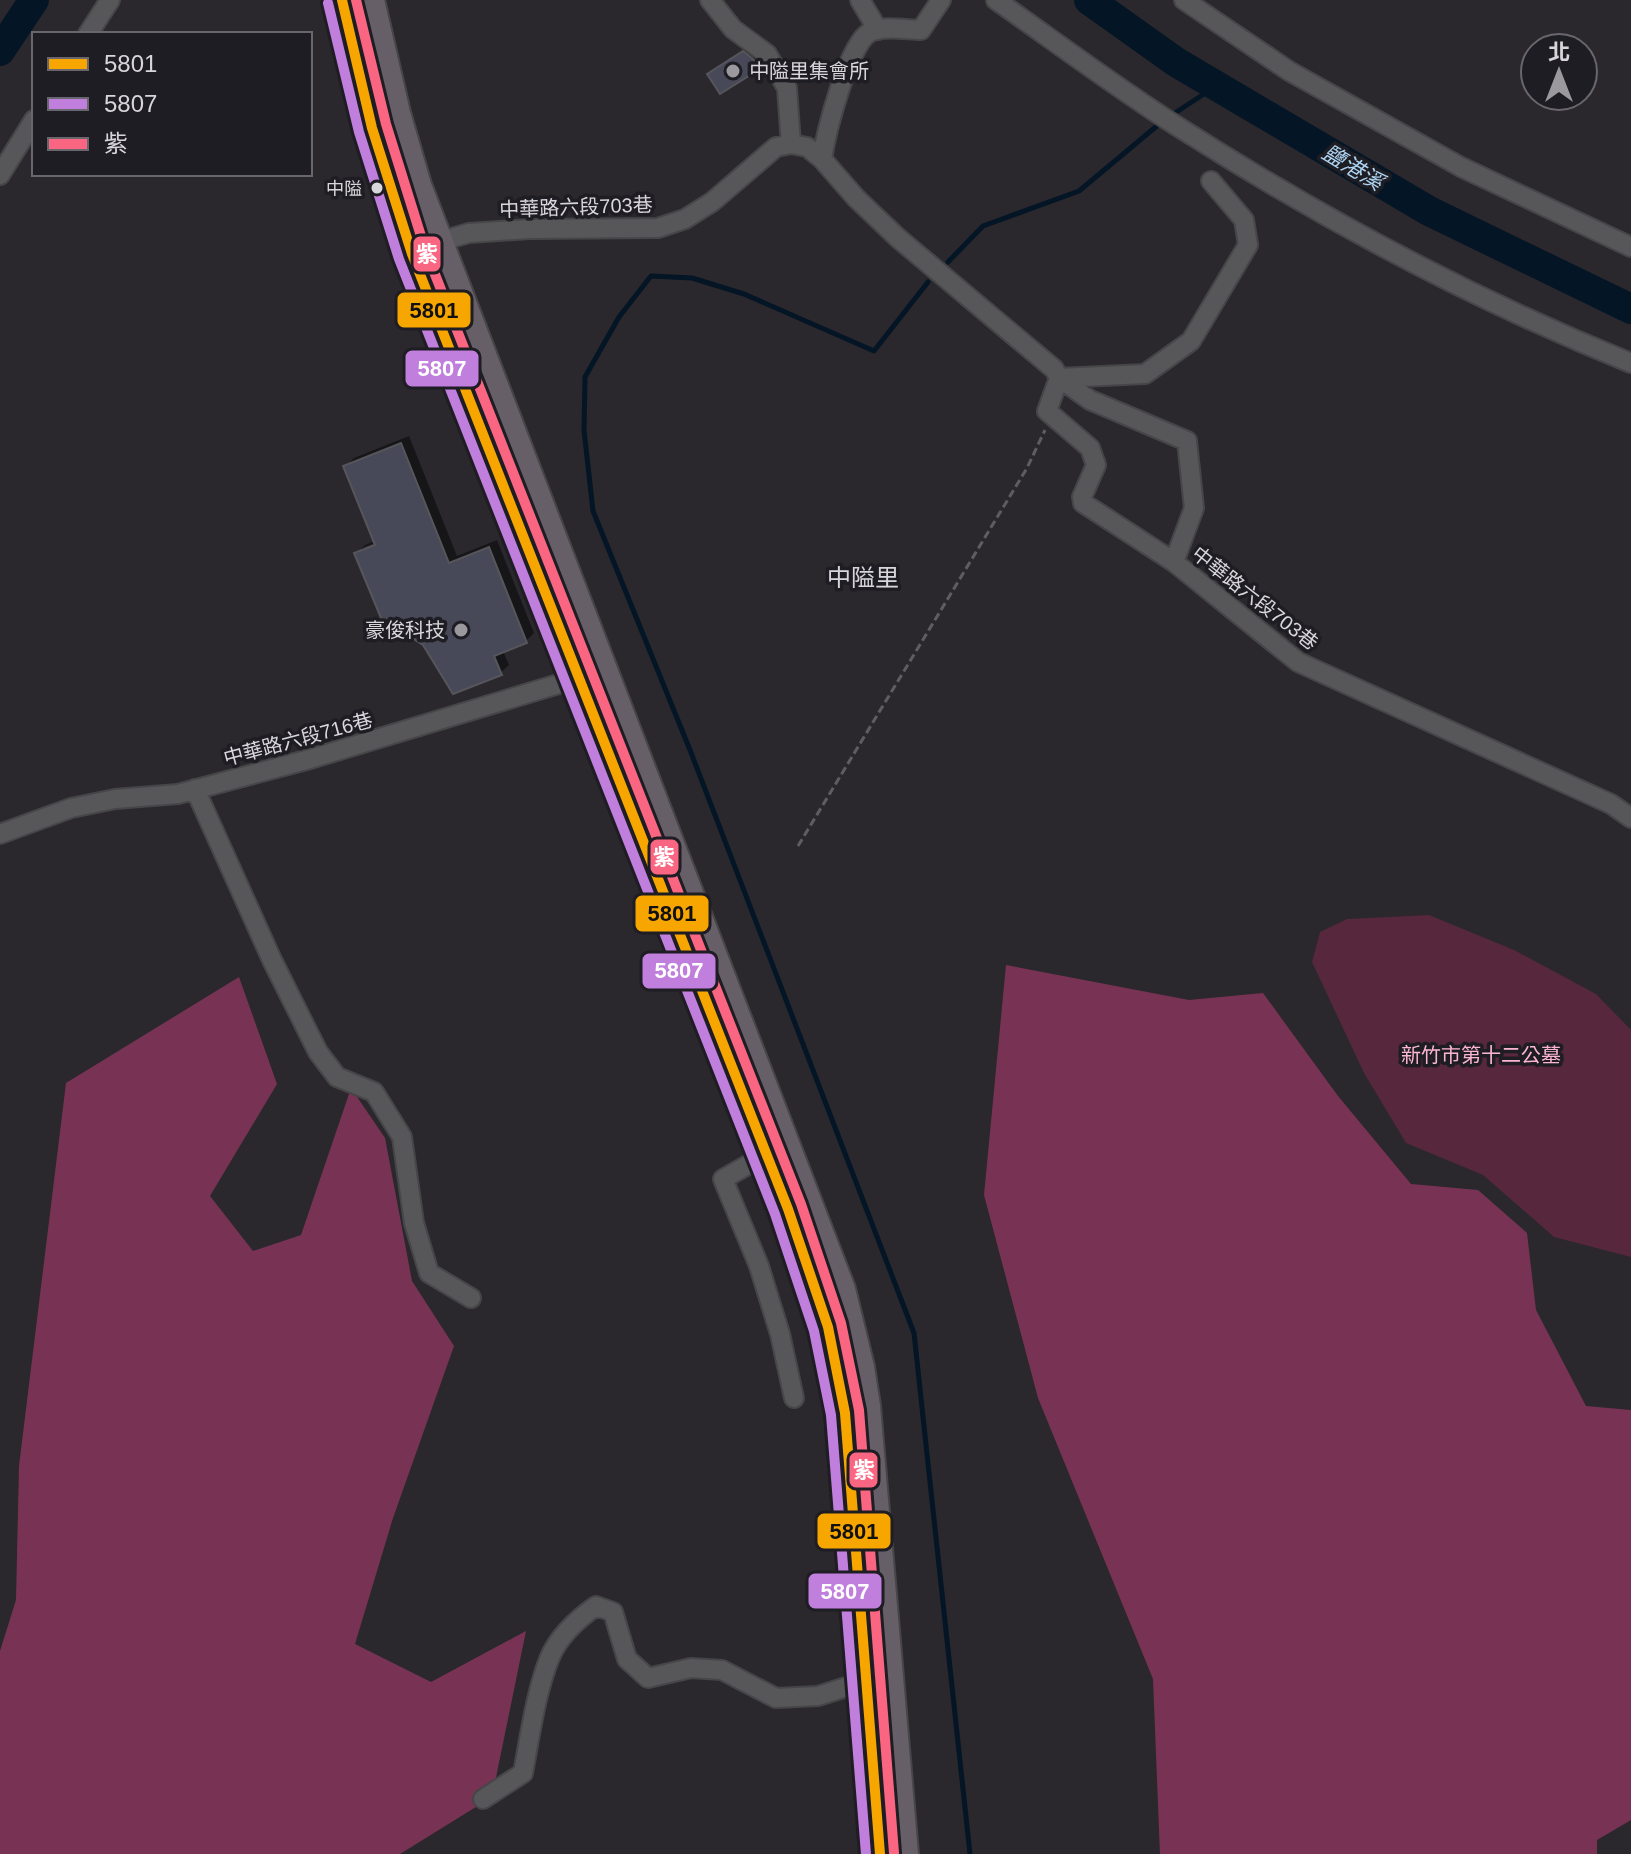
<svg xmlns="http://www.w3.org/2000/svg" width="1631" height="1854" font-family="Arial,'Noto Sans TC',sans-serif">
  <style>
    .green { fill: #56273d }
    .forest { fill: #783354 }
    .shadow { fill: #0007; fill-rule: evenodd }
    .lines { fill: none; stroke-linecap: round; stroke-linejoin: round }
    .stream { stroke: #041525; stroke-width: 5 }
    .river { stroke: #041525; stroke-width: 30 }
    .building { fill: #474959; stroke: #56565a; stroke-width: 2 }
    .minor-casing { stroke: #464548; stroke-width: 22 }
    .major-casing { stroke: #464548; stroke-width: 26 }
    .path { stroke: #5e5e60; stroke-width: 3; stroke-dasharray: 8 4; stroke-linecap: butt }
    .minor { stroke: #575759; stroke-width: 18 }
    .major { stroke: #665f68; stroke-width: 22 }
    .bus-1-casing { stroke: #1f1d24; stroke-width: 16 }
    .bus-2-casing { stroke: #1f1d24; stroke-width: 16 }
    .bus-3-casing { stroke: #1f1d24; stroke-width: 16 }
    .bus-1 { stroke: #f7a600; stroke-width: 10 }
    .bus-2 { stroke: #c07fdc; stroke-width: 10 }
    .bus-3 { stroke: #fa6682; stroke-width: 10 }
    .poi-dot { fill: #9b999e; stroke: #1f1d24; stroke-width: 3 }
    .bus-dot { fill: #d8d6db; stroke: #1f1d24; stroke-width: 3 }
    .labels { text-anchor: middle; stroke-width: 7; stroke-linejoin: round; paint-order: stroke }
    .bus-label { font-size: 18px; fill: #d8d6db; stroke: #1f1d24; text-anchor: end }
    .poi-label { font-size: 20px; fill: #d8d6db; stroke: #1f1d24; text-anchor: start }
    .street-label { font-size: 20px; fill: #d8d6db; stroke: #1f1d24 }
    .park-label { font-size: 20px; fill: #fbb4d1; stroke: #1f1d24 }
    .water-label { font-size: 22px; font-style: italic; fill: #add3f2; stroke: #1f1d24 }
    .quarter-label { font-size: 24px; fill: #d8d6db; stroke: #1f1d24 }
    .line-badge { stroke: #1f1d24; stroke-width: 3 }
    .badge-label { font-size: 22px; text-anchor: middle; font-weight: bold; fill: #fff }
    .pale-badge-label { font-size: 22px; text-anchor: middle; font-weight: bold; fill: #111 }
  </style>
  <rect width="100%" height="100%" fill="#2a282d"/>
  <path class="green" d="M1429,915L1514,950L1596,994L1631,1030V1257L1554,1237L1483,1175L1406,1143L1364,1073L1312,962L1320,932L1347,919Z"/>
  <path class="forest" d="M1006,965L1189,1000L1263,993L1338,1096L1411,1184L1478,1190L1527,1233L1536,1310L1586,1406L1631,1410V1820L1597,1840V1854H1160L1153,1679L1038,1398L984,1195Z
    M239,977L277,1084L210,1196L253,1251L301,1235L351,1088L385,1138L412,1281L454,1346L393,1518L355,1644L431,1682L526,1631L492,1797L400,1854H0V1651L16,1600L19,1466L66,1083Z"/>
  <path class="shadow" d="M748,48L763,63L758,67L710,74Z
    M409,436L457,556L497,540L534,633L526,641L503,651L509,665L500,673L424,643L357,554L365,545L375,541L345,467L354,458ZM383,540L385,543L364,552V547Z"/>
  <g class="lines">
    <path class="stream" d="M1175,113L1216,86
      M948,262L983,226L1079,191L1158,125
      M928,282L874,351L744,294L692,278L651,276L619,317L585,377L584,430L593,511L690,750L914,1333L970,1854"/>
    <path class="river" d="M1089,0L1176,62L1429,211L1631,309
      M0,51L34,0"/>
  </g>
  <path class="building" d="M743,51L753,59L760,69L720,94L707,74Z
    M401,443L449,563L489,547L527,643L494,656L502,675L453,694L423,645L381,618L354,553L375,545L343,466Z"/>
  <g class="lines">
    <defs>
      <path id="minor" d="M710,0L733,29L767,54L787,88L791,144
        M860,0L878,30
        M996,0C1057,43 1117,88 1180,128C1323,219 1474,300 1631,363
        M1184,0L1289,71L1461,167L1631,247
        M88,34L110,0
        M822,159C826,133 848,44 870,32C883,25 907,30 921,30L941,0
        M0,175L34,120
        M412,254L441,241L469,233L529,229L658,228L685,219L712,202L776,147L791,144L807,147L822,159L856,198L898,238L1054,369L1059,378L1047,411L1090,448L1096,465L1082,497L1083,503L1174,562L1298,662L1611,804L1631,818
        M1059,378L1145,374L1191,341L1248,245L1244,220L1211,181
        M1059,378L1090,400L1187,441L1194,508L1174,562
        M195,789L272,960L318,1052L337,1077L374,1092L402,1137L414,1223L429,1273L471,1298
        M0,834L71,808L115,799L178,794L310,759L605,670
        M767,1154L723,1179L759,1266L780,1334L794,1398
        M483,1799L523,1773C530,1736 536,1691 550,1657C559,1636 579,1618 596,1606L613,1612L627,1659L648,1678L691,1668L722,1670L776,1698L818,1696L865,1681"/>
      <path id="major" d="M342,0L372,128L412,254L788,1209L828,1327L845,1413L880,1854
        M373,0L399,113L420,185L844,1289L863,1367L869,1406L907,1854"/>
    </defs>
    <use href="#minor" class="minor-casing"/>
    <use href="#major" class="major-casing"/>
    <path class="path" d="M798,846L1027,468L1045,430"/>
    <use href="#minor" class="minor"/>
    <use href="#major" class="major"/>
    <defs>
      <path id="bus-1" d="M342,0L372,128L412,254L788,1209L828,1327L845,1413L880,1854"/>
      <path id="bus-2" d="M328,3L359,132L399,259L775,1214L814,1331L831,1415L866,1854"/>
      <path id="bus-3" d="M356,0L386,124L425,249L801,1204L841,1323L859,1410L894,1853"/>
    </defs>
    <use href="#bus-1" class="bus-1-casing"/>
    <use href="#bus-2" class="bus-2-casing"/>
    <use href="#bus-3" class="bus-3-casing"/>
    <use href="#bus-1" class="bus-1"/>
    <use href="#bus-2" class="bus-2"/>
    <use href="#bus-3" class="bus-3"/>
  </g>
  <g class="poi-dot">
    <circle cx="733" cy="71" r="8"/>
    <circle cx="461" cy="630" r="8"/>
  </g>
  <circle class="bus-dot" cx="377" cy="188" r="7"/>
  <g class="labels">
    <g class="bus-label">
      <text x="362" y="195">中隘</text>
    </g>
    <g class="poi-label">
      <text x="749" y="78">中隘里集會所</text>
      <text x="445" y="637" text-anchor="end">豪俊科技</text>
    </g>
    <g class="street-label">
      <text transform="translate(576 207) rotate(-2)" y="7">中華路六段703巷</text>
      <text transform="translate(1255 598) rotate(38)" y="7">中華路六段703巷</text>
      <text transform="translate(298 739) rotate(-15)" y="7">中華路六段716巷</text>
    </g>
    <g class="park-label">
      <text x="1481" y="1062">新竹市第十二公墓</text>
    </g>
    <g class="water-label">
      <text transform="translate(1353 167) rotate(31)" y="8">鹽港溪</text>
    </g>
    <g class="quarter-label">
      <text x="863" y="586">中隘里</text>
    </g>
  </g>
  <g class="line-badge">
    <rect x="412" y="235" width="30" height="38" rx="8" fill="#fa6682"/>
    <rect x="396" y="291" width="76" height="38" rx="8" fill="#f7a600"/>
    <rect x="404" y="349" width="76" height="39" rx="8" fill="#c07fdc"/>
    <rect x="649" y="838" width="31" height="38" rx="8" fill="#fa6682"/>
    <rect x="634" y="894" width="76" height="39" rx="8" fill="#f7a600"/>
    <rect x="641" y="952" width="76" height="38" rx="8" fill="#c07fdc"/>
    <rect x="848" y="1451" width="31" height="38" rx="8" fill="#fa6682"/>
    <rect x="816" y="1512" width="76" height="38" rx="8" fill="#f7a600"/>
    <rect x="807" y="1572" width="76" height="38" rx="8" fill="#c07fdc"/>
  </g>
  <g class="badge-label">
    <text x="427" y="262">紫</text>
    <text x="442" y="376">5807</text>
    <text x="664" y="865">紫</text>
    <text x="679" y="978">5807</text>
    <text x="864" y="1478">紫</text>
    <text x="845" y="1599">5807</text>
  </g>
  <g class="pale-badge-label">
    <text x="434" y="318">5801</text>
    <text x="672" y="921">5801</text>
    <text x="854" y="1539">5801</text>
  </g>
  <rect x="32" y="32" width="280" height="144" fill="#1f1d24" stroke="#69676d" stroke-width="2"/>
  <rect x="48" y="58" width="40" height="12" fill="#f7a600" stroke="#69676d" stroke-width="2"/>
  <text x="104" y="72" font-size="24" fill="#d8d6db">5801</text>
  <rect x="48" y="98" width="40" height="12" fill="#c07fdc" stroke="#69676d" stroke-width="2"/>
  <text x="104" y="112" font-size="24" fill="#d8d6db">5807</text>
  <rect x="48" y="138" width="40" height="12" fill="#fa6682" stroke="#69676d" stroke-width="2"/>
  <text x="104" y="152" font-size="24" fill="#d8d6db">紫</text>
  <g transform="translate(1559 72)"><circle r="38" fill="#1f1d24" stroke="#69676d" stroke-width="2"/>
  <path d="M0-6L14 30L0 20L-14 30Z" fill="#9b999e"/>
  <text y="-12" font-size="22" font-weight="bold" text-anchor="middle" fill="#d8d6db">北</text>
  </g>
</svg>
